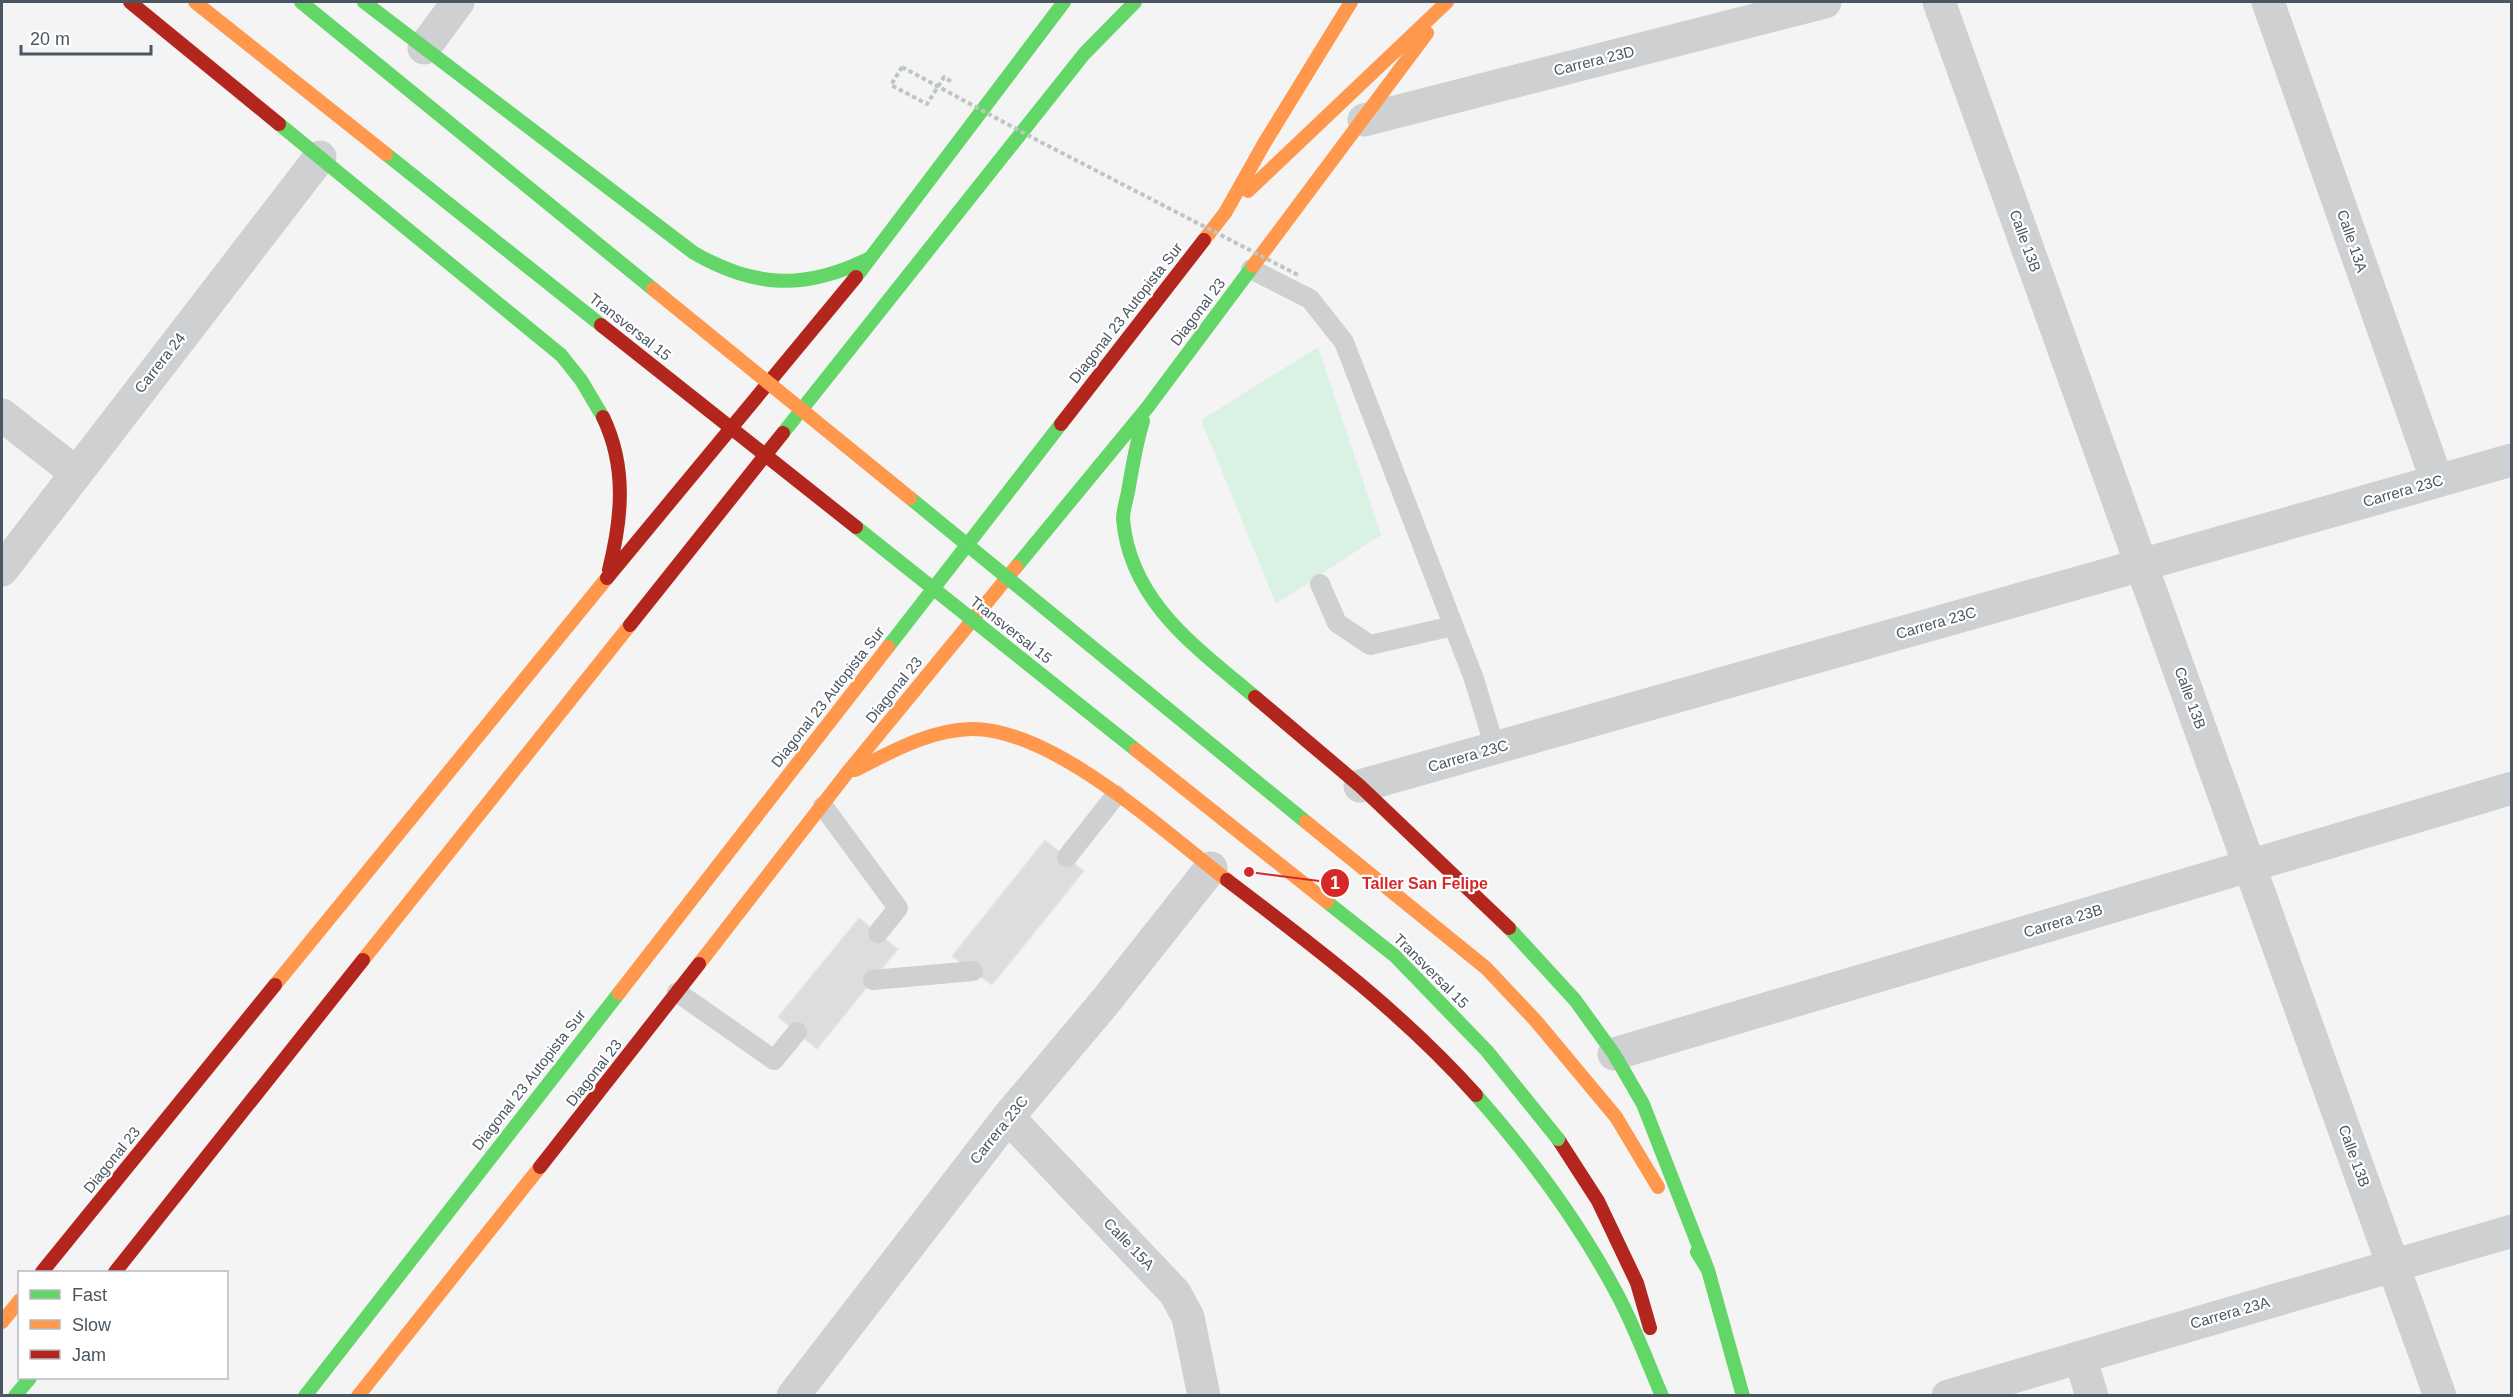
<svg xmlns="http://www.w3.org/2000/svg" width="2513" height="1397" font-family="Arial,sans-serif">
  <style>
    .green { fill: #d9f2e3 }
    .building { fill: #ddddde; stroke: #e5e6e7; stroke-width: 1.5 }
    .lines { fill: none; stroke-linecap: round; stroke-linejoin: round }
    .path { stroke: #bcc7c4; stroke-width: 4; stroke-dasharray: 4.5 3; stroke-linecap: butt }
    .lane { stroke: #ced0d2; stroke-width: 20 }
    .street { stroke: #ced0d2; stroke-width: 33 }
    .fast { stroke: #63d668; stroke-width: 14 }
    .slow { stroke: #ff974d; stroke-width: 14 }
    .jam { stroke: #b3261e; stroke-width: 14 }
    .path-bridge { stroke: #bcc7c4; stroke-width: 4; stroke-dasharray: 4.5 3; stroke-linecap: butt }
    .fast-bridge { stroke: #63d668; stroke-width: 14 }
    .slow-bridge { stroke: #ff974d; stroke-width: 14 }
    .jam-bridge { stroke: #b3261e; stroke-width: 14 }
    .labels { text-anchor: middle; stroke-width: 4.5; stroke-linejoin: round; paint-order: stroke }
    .street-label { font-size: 15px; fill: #4a5661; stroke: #fff }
    .leader { fill: none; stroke: #d62828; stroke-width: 2 }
    .callout-dot { fill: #d62828; stroke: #fff; stroke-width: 2 }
    .mark-label { font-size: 18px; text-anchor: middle; font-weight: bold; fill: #fff }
    .callout-label { font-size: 16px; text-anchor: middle; font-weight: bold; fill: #d62828; stroke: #fff; stroke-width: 4.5; stroke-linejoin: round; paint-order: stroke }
  </style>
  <rect width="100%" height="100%" fill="#f4f4f4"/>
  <path class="green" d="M1318,347L1381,535L1276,604L1201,420Z"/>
  <path class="building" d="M1045,840L1084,871L992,985L952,956Z
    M859,918L898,949L817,1049L778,1017Z"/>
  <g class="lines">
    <path class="path" d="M902,67L891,85L927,104L944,77L952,82"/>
    <path class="lane" d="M1251,269L1310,299L1344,342L1474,679L1495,748
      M1320,584L1337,623L1370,645L1453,626
      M823,806L898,908L878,933
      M1067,857L1116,795
      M873,980L973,971
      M677,992L774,1060L797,1032"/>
    <path class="street" d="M1939,2L2440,1396
      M2268,2L2437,481
      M424,48L458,2
      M1364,120L1825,2
      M2,415L76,473
      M2,570L320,157
      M1360,786L2512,460
      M1614,1054L2512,788
      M1008,1117L1175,1293L1188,1317L1204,1396
      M2080,1357L2092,1396
      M793,1396L1008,1117L1105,1002L1211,868
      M1948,1396L2512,1231"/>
    <path class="fast" d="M364,2L694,253C755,288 805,290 868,259
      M279,124L561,355L581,380L603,417
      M856,277L1064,2
      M1143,421C1136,444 1132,468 1128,492C1126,501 1123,511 1123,519C1130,602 1197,648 1255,697
      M783,433L1084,54L1135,2
      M1016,567L1147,408L1253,266
      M888,647L1061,424
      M1509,928L1575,1000L1614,1054L1643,1104L1708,1270
      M1476,1095C1529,1155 1578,1221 1616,1292C1634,1325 1647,1361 1662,1396
      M1697,1252L1708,1270L1743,1396
      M15,1396L30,1378
      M305,1396L619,993"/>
    <path class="slow" d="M1248,191L1447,2
      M1204,240L1225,213L1265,142L1351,2
      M1253,266L1427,33
      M855,770C891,752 929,730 971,729C1053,728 1163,831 1227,880
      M363,960L630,625
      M699,964L847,773L1016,567
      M275,985L607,578
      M619,993L888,647
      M1616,1117L1658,1187
      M2,1322L20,1300
      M358,1396L540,1167"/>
    <path class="jam" d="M130,2L279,124
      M603,417C627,467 622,518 609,570
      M1061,424L1204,240
      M607,578L856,277
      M630,625L783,433
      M1255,697L1360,786L1509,928
      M1227,880C1314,946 1403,1013 1476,1095
      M1558,1139L1598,1201L1637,1283L1650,1328
      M540,1167L699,964
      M42,1272L275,985
      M115,1272L363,960"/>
    <path class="path-bridge" d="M902,67L1033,138L1298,275"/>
    <path class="fast-bridge" d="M301,2L653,289
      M386,154L601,325
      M910,498L1306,822
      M856,527L1136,750
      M1327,902L1395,956L1487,1051L1558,1139"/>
    <path class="slow-bridge" d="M195,2L386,154
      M653,289L910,498
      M1136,750L1327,902
      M1306,822L1486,968L1536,1021L1616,1117"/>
    <path class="jam-bridge" d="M601,325L856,527"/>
  </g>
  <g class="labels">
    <g class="street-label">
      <text transform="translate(1594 61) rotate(-14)" y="5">Carrera 23D</text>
      <text transform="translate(2025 241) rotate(70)" y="5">Calle 13B</text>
      <text transform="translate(2352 241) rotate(71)" y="5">Calle 13A</text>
      <text transform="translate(1198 312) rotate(-53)" y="5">Diagonal 23</text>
      <text transform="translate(1126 313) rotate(-52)" y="5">Diagonal 23 Autopista Sur</text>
      <text transform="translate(630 327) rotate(38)" y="5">Transversal 15</text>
      <text transform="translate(160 363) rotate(-52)" y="5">Carrera 24</text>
      <text transform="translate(2403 491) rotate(-16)" y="5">Carrera 23C</text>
      <text transform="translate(1936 623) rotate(-16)" y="5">Carrera 23C</text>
      <text transform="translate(1011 630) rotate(38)" y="5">Transversal 15</text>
      <text transform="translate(894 690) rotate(-51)" y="5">Diagonal 23</text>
      <text transform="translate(828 697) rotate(-52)" y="5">Diagonal 23 Autopista Sur</text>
      <text transform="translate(2190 698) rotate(70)" y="5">Calle 13B</text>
      <text transform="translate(1468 756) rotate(-16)" y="5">Carrera 23C</text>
      <text transform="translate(2063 921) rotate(-17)" y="5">Carrera 23B</text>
      <text transform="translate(1431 971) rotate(45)" y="5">Transversal 15</text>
      <text transform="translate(594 1073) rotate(-52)" y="5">Diagonal 23</text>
      <text transform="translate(529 1080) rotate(-52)" y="5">Diagonal 23 Autopista Sur</text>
      <text transform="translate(999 1130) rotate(-51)" y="5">Carrera 23C</text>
      <text transform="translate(2354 1156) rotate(70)" y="5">Calle 13B</text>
      <text transform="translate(112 1160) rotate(-51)" y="5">Diagonal 23</text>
      <text transform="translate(1129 1244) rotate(46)" y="5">Calle 15A</text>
      <text transform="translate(2230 1313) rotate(-16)" y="5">Carrera 23A</text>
    </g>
  </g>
  <path class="leader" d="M1249 872L1335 883"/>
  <g class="callout-dot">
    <circle cx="1249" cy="872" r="6"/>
    <circle cx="1335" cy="883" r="15"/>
  </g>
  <g class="mark-label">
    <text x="1335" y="889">1</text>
  </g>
  <g class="callout-label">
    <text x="1425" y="889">Taller San Felipe</text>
  </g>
  <rect width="2513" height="1397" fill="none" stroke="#4a5661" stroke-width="6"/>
  <rect x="18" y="1271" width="210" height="108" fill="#ffffff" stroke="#b7bbc0" stroke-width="1.5"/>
  <rect x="30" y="1290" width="30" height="9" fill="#63d668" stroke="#b7bbc0" stroke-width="1.5"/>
  <text x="72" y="1301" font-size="18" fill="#4a5661">Fast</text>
  <rect x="30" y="1320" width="30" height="9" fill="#ff974d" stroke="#b7bbc0" stroke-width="1.5"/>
  <text x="72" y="1331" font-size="18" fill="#4a5661">Slow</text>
  <rect x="30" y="1350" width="30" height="9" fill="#b3261e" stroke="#b7bbc0" stroke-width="1.5"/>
  <text x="72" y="1361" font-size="18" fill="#4a5661">Jam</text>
  <path d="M21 45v9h130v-9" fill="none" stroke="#4a5661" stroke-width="3"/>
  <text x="30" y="45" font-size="18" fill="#4a5661" stroke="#ffffff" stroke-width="4.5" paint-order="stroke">20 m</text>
</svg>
